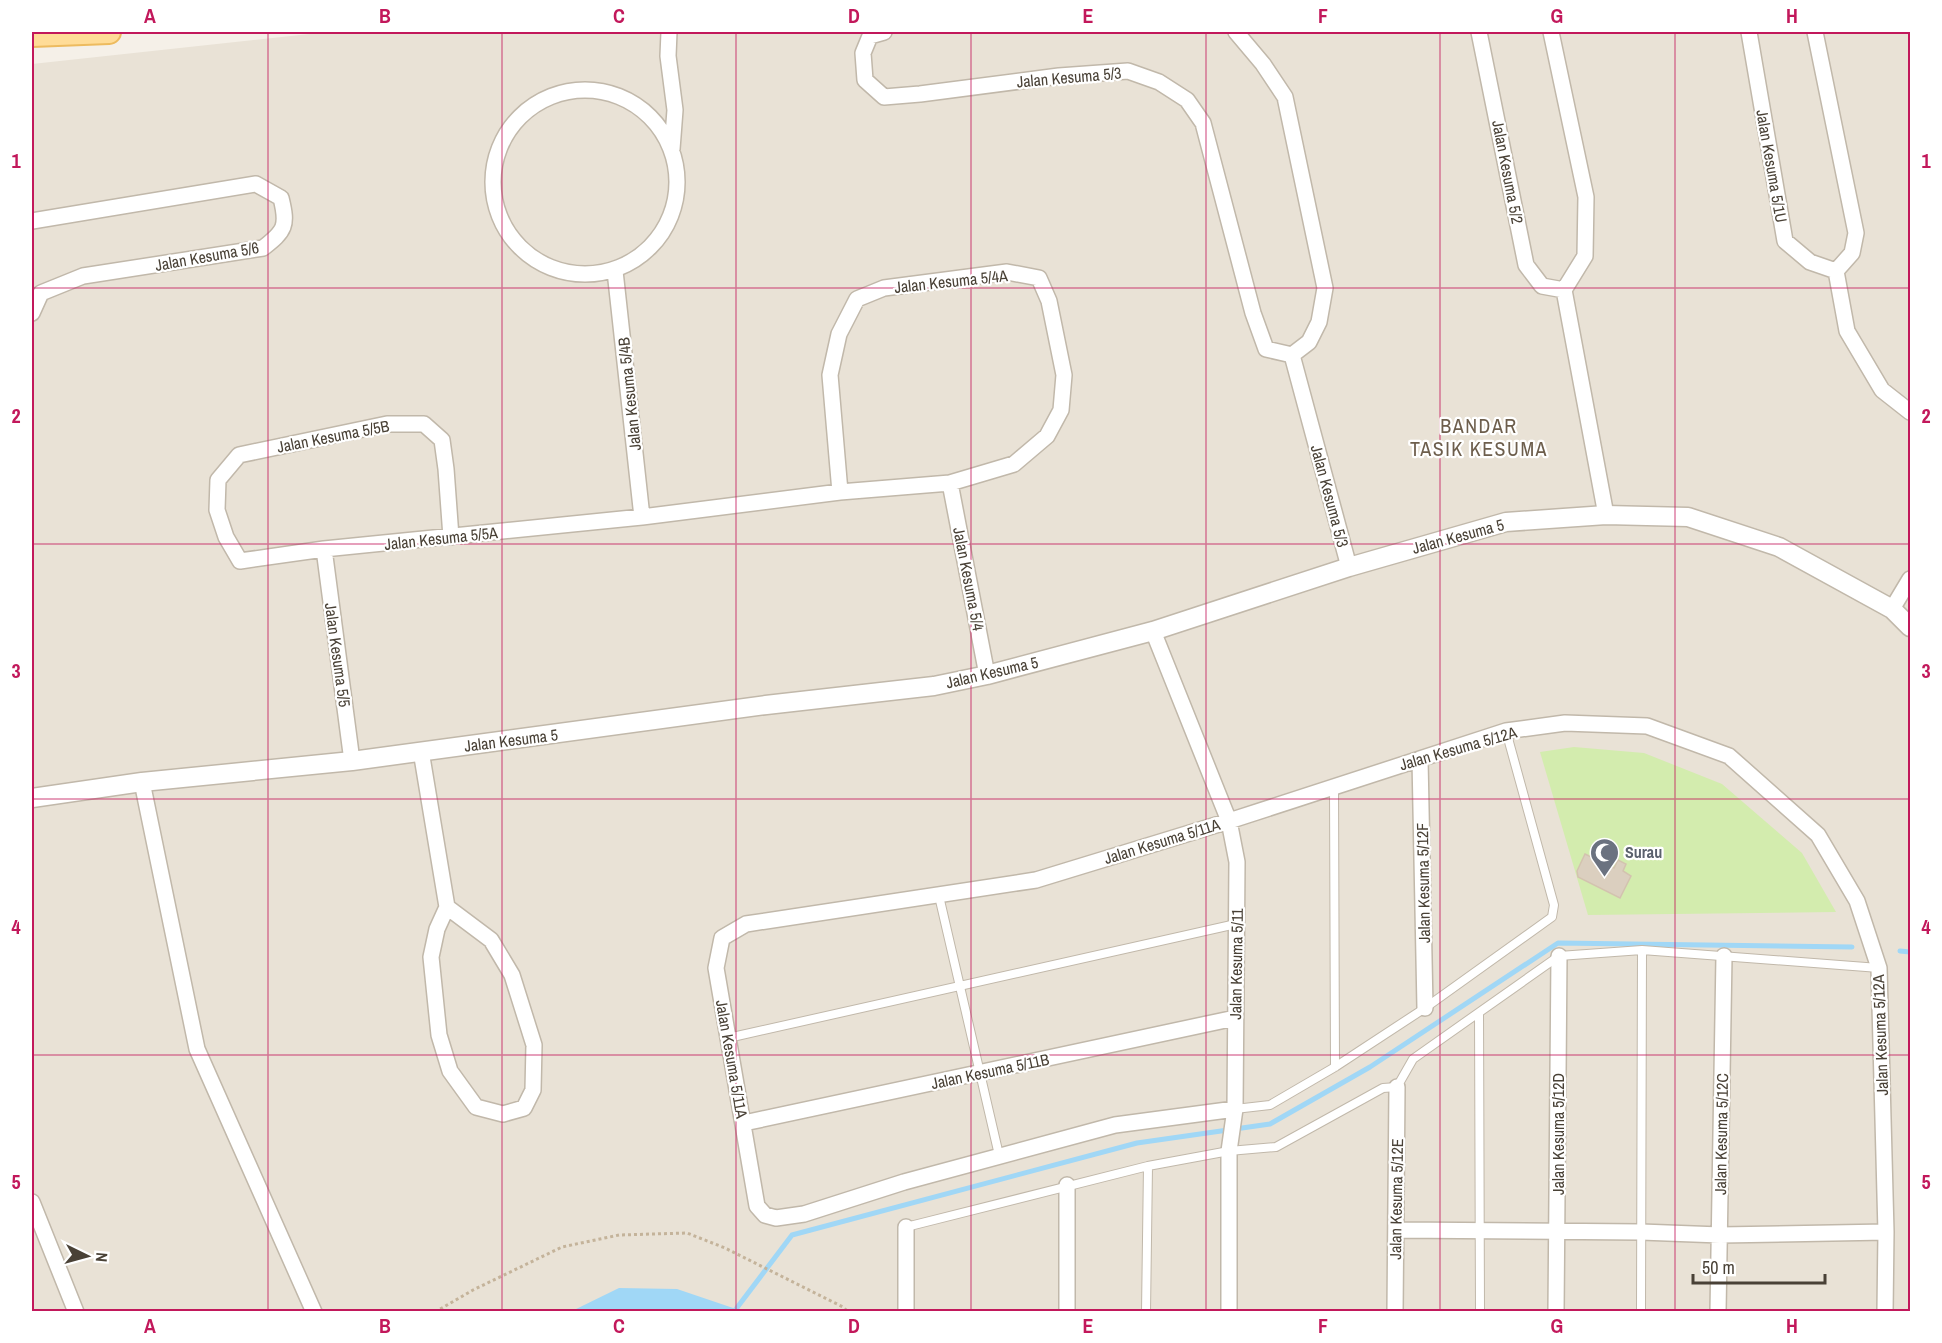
<svg xmlns="http://www.w3.org/2000/svg" width="1942" height="1343" font-family="'Archivo Narrow',sans-serif">
  <style>
    .residential { fill: #e9e2d6 }
    .green { fill: #d3ecae }
    .water { fill: #a0d7f6 }
    .lines { fill: none; stroke-linecap: round; stroke-linejoin: round }
    .stream { stroke: #a0d7f6; stroke-width: 5 }
    .building { fill: #dbcfbf; stroke: #d3c3af; stroke-width: 1.5 }
    .service-casing { stroke: #c1b8aa; stroke-width: 10 }
    .minor-casing { stroke: #c1b8aa; stroke-width: 18 }
    .tertiary-casing { stroke: #c1b8aa; stroke-width: 21 }
    .primary-casing { stroke: #edbb5f; stroke-width: 26 }
    .path { stroke: #c4b39a; stroke-width: 3; stroke-dasharray: 3 3; stroke-linecap: butt }
    .service { stroke: #fff; stroke-width: 8 }
    .minor { stroke: #fff; stroke-width: 15 }
    .tertiary { stroke: #fff; stroke-width: 18 }
    .primary { stroke: #ffdc97; stroke-width: 22 }
    .grid { fill: none; stroke: #c2185b; stroke-width: 1.5; stroke-opacity: 0.55 }
    .labels { text-anchor: middle; stroke-width: 4.5; stroke-linejoin: round; paint-order: stroke }
    .street-label { font-size: 16px; fill: #494136; stroke: #fff }
    .worship-label { font-size: 16px; font-weight: bold; fill: #5b616d; stroke: #fff; text-anchor: start }
    .quarter-label { font-size: 20px; letter-spacing: 1.5px; fill: #6d5e4c; stroke: #fff }
    .neatline { fill: none; stroke: #c2185b; stroke-width: 2 }
    .grid-label { font-size: 20px; text-anchor: middle; font-weight: bold; fill: #c2185b }
  </style>
  <rect width="100%" height="100%" fill="#f5f0e8"/>
  <path class="residential" d="M328,32H1910V1311H32V64Z"/>
  <path class="green" d="M1574,747L1644,753L1722,784L1802,853L1836,912L1588,915L1540,752Z"/>
  <path class="water" d="M619,1288L677,1289L742,1311H572Z"/>
  <g class="lines">
    <path class="stream" d="M1900,951L1910,952
      M736,1309L792,1235L1137,1143L1270,1124L1370,1067L1558,943L1852,947"/>
  </g>
  <path class="building" d="M1585,854L1614,868L1618,860L1626,864L1623,871L1631,876L1620,898L1578,877L1577,871Z"/>
  <g class="lines">
    <defs>
      <path id="service" d="M1334,787L1335,1067
        M939,896L999,1155
        M1479,1013L1480,1312
        M728,1038L1236,924
        M1235,1109L1270,1105L1335,1067L1425,1008L1552,917L1554,905L1506,731
        M906,1227L1148,1166L1229,1151L1276,1147L1383,1088L1397,1087L1413,1059L1559,956L1642,950L1879,968
        M1146,1312L1148,1166
        M1641,1312L1642,950"/>
      <path id="minor" d="M669,32L668,56L675,110L672,149
        M884,32L870,36L863,53L865,80L884,97L920,94L1059,76L1128,71L1159,82L1187,100L1203,123L1253,313L1266,349L1292,355
        M1236,32L1263,64L1285,97L1325,288L1319,322L1309,342L1292,355
        M1479,32L1526,265L1542,286L1564,290
        M1551,32L1586,197L1585,256L1564,290L1606,515
        M1749,32L1785,241L1810,262L1836,271
        M1815,32L1856,233L1852,253L1836,271
        M493 182a92 92 0 1 1 184 0a92 92 0 1 1-184 0Z
        M32,221L256,184L281,198C288,226 285,231 263,248L83,276L41,293L32,313
        M615,271L642,517
        M1836,271L1847,331L1882,390L1910,412
        M1292,355L1349,567
        M950,483L987,675
        M451,537L446,469L442,440L424,424H387L239,455L218,480L217,510L226,537L240,561L324,549L642,517L840,492L950,483L1014,464L1047,436L1061,410L1064,375L1049,301L1039,278L1007,272L884,288L857,299L839,334L830,375L840,492
        M324,549L352,761
        M1892,609L1910,579
        M1153,631L1229,821L1237,862L1235,1109L1229,1151V1312
        M421,751L447,907L437,929L431,957L439,1035L450,1071L476,1107L503,1114L524,1108L533,1090L534,1045L512,975L491,940L447,907
        M1420,759L1425,1008
        M142,782L197,1049L314,1312
        M1235,1109L1115,1125L904,1182L804,1214L776,1218L765,1215L757,1206L716,968L722,938L746,924L1036,880L1229,821L1506,731L1565,723L1647,726L1729,756L1818,835L1857,901L1879,968L1886,1232L1885,1312
        M744,1123L1235,1018
        M1067,1185V1312
        M32,1202L76,1312
        M906,1227V1312
        M1396,1230L1641,1232L1720,1235L1886,1232
        M1395,1312L1397,1087
        M1556,1312L1559,956
        M1718,1312L1724,956"/>
      <path id="tertiary" d="M32,798L142,782L352,761L766,705L934,686L987,675L1153,631L1349,567L1506,522L1606,515L1688,517L1779,547L1892,609L1910,627"/>
      <path id="primary" d="M32,35L109,32"/>
    </defs>
    <use href="#service" class="service-casing"/>
    <use href="#minor" class="minor-casing"/>
    <use href="#tertiary" class="tertiary-casing"/>
    <use href="#primary" class="primary-casing"/>
    <path class="path" d="M435,1312L473,1290L562,1247L619,1235L687,1233L725,1248L843,1307L848,1312"/>
    <use href="#service" class="service"/>
    <use href="#minor" class="minor"/>
    <use href="#tertiary" class="tertiary"/>
    <use href="#primary" class="primary"/>
  </g>
  <path class="grid" d="M268,32V1312M502,32V1312M736,32V1312M971,32V1312M1206,32V1312M1440,32V1312M1675,32V1312M32,288H1910M32,544H1910M32,799H1910M32,1055H1910"/>
  <defs>
    <symbol id="mosque-pin" viewBox="-11 -11 22 30"><path d="M0 17L-7.5 6A9.5 9.5 0 1 1 7.5 6Z" fill="#6b7280" stroke="#fff"/><path d="M3.5-4.9A6 6 0 1 0 3.5 4.9A5 5 0 1 1 3.5-4.9Z" fill="#fff"/></symbol>
  </defs>
  <g fill-rule="evenodd">
    <use href="#mosque-pin" x="1588" y="836" width="33" height="45"/>
  </g>
  <g class="labels">
    <g class="street-label">
      <text transform="translate(1069 77) rotate(-5)" y="6">Jalan Kesuma 5/3</text>
      <text transform="translate(1772 166) rotate(80)" y="6">Jalan Kesuma 5/1U</text>
      <text transform="translate(1508 172) rotate(79)" y="6">Jalan Kesuma 5/2</text>
      <text transform="translate(207 256) rotate(-10)" y="6">Jalan Kesuma 5/6</text>
      <text transform="translate(951 281) rotate(-6)" y="6">Jalan Kesuma 5/4A</text>
      <text transform="translate(629 394) rotate(-96)" y="6">Jalan Kesuma 5/4B</text>
      <text transform="translate(333 436) rotate(-11)" y="6">Jalan Kesuma 5/5B</text>
      <text transform="translate(1330 496) rotate(75)" y="6">Jalan Kesuma 5/3</text>
      <text transform="translate(1458 536) rotate(-15)" y="6">Jalan Kesuma 5</text>
      <text transform="translate(441 538) rotate(-6)" y="6">Jalan Kesuma 5/5A</text>
      <text transform="translate(969 579) rotate(79)" y="6">Jalan Kesuma 5/4</text>
      <text transform="translate(338 655) rotate(82)" y="6">Jalan Kesuma 5/5</text>
      <text transform="translate(992 672) rotate(-13)" y="6">Jalan Kesuma 5</text>
      <text transform="translate(511 740) rotate(-7)" y="6">Jalan Kesuma 5</text>
      <text transform="translate(1458 748) rotate(-16)" y="6">Jalan Kesuma 5/12A</text>
      <text transform="translate(1162 841) rotate(-17)" y="6">Jalan Kesuma 5/11A</text>
      <text transform="translate(1423 883) rotate(-91)" y="6">Jalan Kesuma 5/12F</text>
      <text transform="translate(1236 964) rotate(-89)" y="6">Jalan Kesuma 5/11</text>
      <text transform="translate(1880 1035) rotate(-92)" y="6">Jalan Kesuma 5/12A</text>
      <text transform="translate(732 1059) rotate(80)" y="6">Jalan Kesuma 5/11A</text>
      <text transform="translate(990 1071) rotate(-12)" y="6">Jalan Kesuma 5/11B</text>
      <text transform="translate(1558 1134) rotate(-90)" y="6">Jalan Kesuma 5/12D</text>
      <text transform="translate(1721 1134) rotate(-89)" y="6">Jalan Kesuma 5/12C</text>
      <text transform="translate(1396 1199) rotate(-89)" y="6">Jalan Kesuma 5/12E</text>
    </g>
    <g class="worship-label">
      <text x="1625" y="858">Surau</text>
    </g>
    <g class="quarter-label">
      <text x="1479" y="433">BANDAR<tspan x="1479" dy="23">TASIK KESUMA</tspan></text>
    </g>
  </g>
  <rect width="1942" height="1343" fill="none" stroke="#ffffff" stroke-width="66"/>
  <g transform="translate(87 1256) rotate(95)" stroke="#ffffff" stroke-width="4.5" paint-order="stroke">
  <path d="M0-4.5L10 22L0 15L-10 22Z" fill="#494136"/>
  <text y="-9" font-size="16" font-weight="bold" text-anchor="middle" fill="#494136">N</text>
  </g>
  <path d="M1693 1274v9h132v-9" fill="none" stroke="#494136" stroke-width="3"/>
  <text x="1702" y="1274" font-size="18" fill="#494136" stroke="#ffffff" stroke-width="4.5" paint-order="stroke">50 m</text>
  <rect x="33" y="33" width="1876" height="1277" class="neatline"/>
  <g class="grid-label">
    <text x="150" y="23">A</text>
    <text x="385" y="23">B</text>
    <text x="619" y="23">C</text>
    <text x="854" y="23">D</text>
    <text x="1088" y="23">E</text>
    <text x="1323" y="23">F</text>
    <text x="1557" y="23">G</text>
    <text x="1792" y="23">H</text>
    <text x="16" y="168">1</text>
    <text x="1926" y="168">1</text>
    <text x="16" y="423">2</text>
    <text x="1926" y="423">2</text>
    <text x="16" y="678">3</text>
    <text x="1926" y="678">3</text>
    <text x="16" y="934">4</text>
    <text x="1926" y="934">4</text>
    <text x="16" y="1189">5</text>
    <text x="1926" y="1189">5</text>
    <text x="150" y="1333">A</text>
    <text x="385" y="1333">B</text>
    <text x="619" y="1333">C</text>
    <text x="854" y="1333">D</text>
    <text x="1088" y="1333">E</text>
    <text x="1323" y="1333">F</text>
    <text x="1557" y="1333">G</text>
    <text x="1792" y="1333">H</text>
  </g>
</svg>
